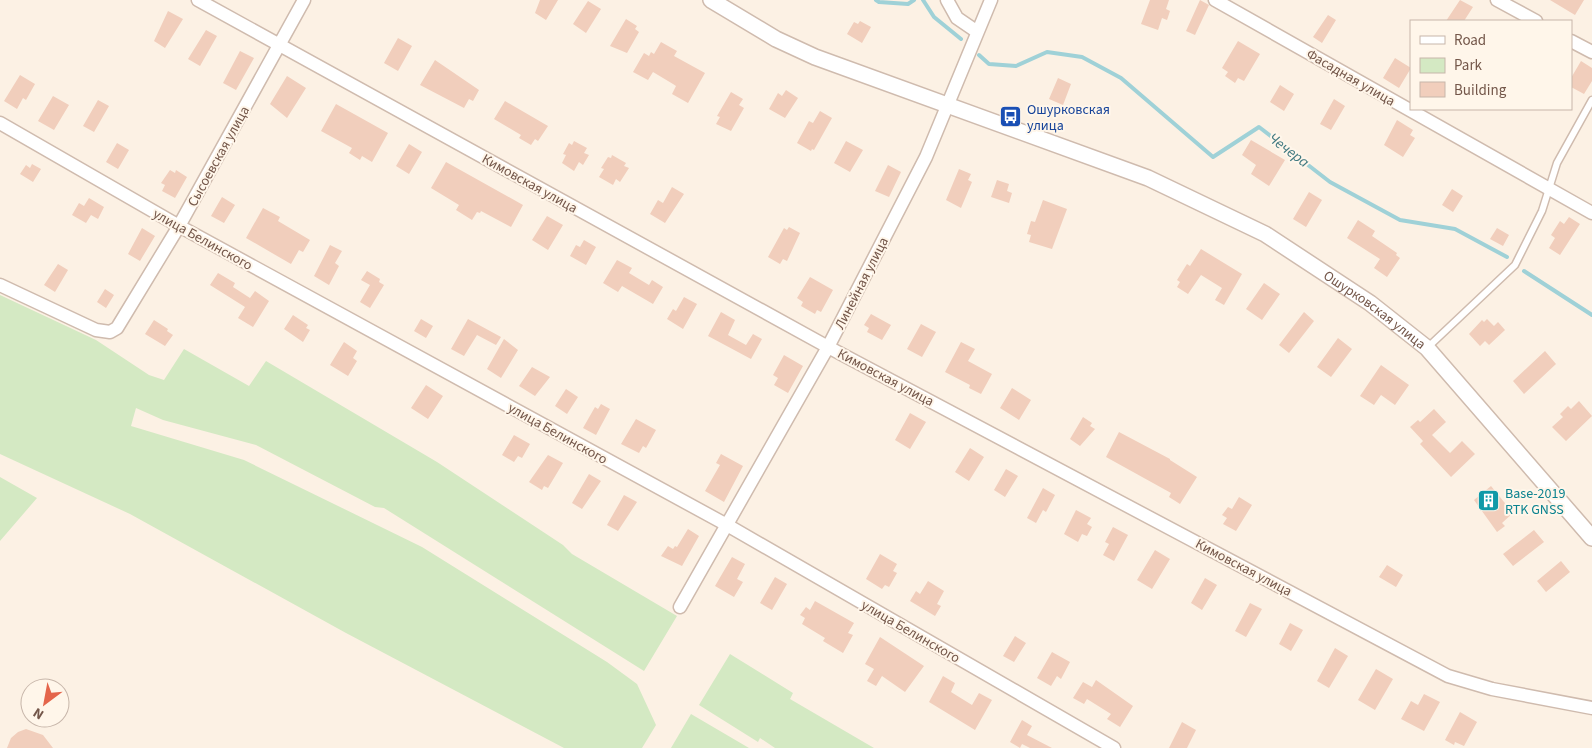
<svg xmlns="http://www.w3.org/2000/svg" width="1592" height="748" font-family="'Source Sans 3',sans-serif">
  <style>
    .green { fill: #d4e9c3 }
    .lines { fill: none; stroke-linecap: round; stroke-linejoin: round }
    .stream { stroke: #9fd1d7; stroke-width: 4 }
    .building { fill: #f1cebc }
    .service-casing { stroke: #cfbbae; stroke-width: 9 }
    .minor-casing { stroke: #cfbbae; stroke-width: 15 }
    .tertiary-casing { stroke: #cfbbae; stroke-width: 18 }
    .service { stroke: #fff; stroke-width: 6 }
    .minor { stroke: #fff; stroke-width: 12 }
    .tertiary { stroke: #fff; stroke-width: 15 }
    .labels { text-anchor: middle; stroke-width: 4; stroke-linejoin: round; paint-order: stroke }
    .street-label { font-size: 14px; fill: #74574a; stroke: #fff6ea }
    .transit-label { font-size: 14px; fill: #164399; stroke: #fff6ea; text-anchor: start }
    .culture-label { font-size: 14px; fill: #0d838f; stroke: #fff6ea; text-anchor: start }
    .water-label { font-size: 15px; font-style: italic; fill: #417980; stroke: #fff6ea }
  </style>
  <rect width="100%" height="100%" fill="#fcf1e4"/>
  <path class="green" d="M0,295L96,340L149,375L164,380L184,349L249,386L266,361L437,462L563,545L572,554L677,616L644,671L384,508L375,507L256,445L163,420L136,408L131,426L244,460L422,547L607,662L637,684L656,725L642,748H564L346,633L130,514L0,454Z
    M0,477L37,498L0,541Z
    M730,654L793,693L790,699L874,748H775L760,738L758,742L699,705Z
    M691,714L749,748H671Z"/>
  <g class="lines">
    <path class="stream" d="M876,0L879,2L908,4L914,0
      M923,0L934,17L961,39
      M979,55L989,64L1016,66L1047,52L1082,57L1121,78L1213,157L1259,127L1330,182L1400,220L1455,229L1507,257
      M1524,271L1592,315"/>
  </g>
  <path class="building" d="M540,0H558L546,20L535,13Z
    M1150,0H1169L1166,9L1170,11L1167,20L1162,18L1158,30L1141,24Z
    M1200,0L1209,5L1195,35L1186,31Z
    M1460,0L1473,7L1464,21H1446Z
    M1550,0H1584L1575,15Z
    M588,1L601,9L586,33L573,24Z
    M168,11L183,19L165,48L154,41Z
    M1328,15L1336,20L1322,43L1313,37Z
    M626,19L637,26L635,29L639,32L627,53L610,46Z
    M860,21L871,27L862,43L847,34L854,22L858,24Z
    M206,30L217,36L200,66L188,59Z
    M398,38L412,46L398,71L384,63Z
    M1238,41L1260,54L1244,81L1238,78L1235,83L1225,76L1228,72L1222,68Z
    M661,42L677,51L674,56L705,73L688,103L672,94L676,86L673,84L653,72L648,80L633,72L644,53L649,56L651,52L654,54Z
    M240,51L254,58L236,90L223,83Z
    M1395,58L1411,68L1399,88L1383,78Z
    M435,60L479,90L473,101L469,99L464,108L420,85Z
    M1581,61L1592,68V81L1584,94L1571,87V78Z
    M20,75L35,84L26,100L23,98L17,109L4,101Z
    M287,76L306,88L287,118L270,104Z
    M1058,78L1071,84L1063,105L1049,99Z
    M1280,85L1294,94L1284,111L1270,102Z
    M786,90L798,98L785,118L769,109L778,93L782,96Z
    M731,92L743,99L739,105L744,108L731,131L716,124L720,117L717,116Z
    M53,96L69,105L54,130L38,121Z
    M1334,99L1345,106L1331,130L1320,124Z
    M98,100L109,106L94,132L83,126Z
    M505,101L548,126L538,141L535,139L531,145L519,138L521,135L494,119Z
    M336,104L388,133L372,162L362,156L360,160L349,153L352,148L321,131Z
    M820,111L832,118L814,150L812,149L811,151L797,143L809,121L813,123Z
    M1397,120L1413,130L1410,135L1415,138L1403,157L1384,145Z
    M1251,140L1285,160L1269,186L1251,174L1256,165L1242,155Z
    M574,141L587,148L584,153L589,155L583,165L579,162L574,171L562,163L566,155L563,154L569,143L572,145Z
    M846,141L863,150L850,172L834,163Z
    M117,143L129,150L118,169L106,162Z
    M409,144L422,152L409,174L396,166Z
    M612,155L626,163L624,166L629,168L620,182L616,179L613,185L599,177L604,169L601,168L608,157L611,158Z
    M446,162L523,205L511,227L481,211L480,213L477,212L472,220L456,210L459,205L431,188Z
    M32,164L41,169L33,182L20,174L26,165L30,168Z
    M888,165L901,172L889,197L875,191Z
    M959,169L971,174L968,180L972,182L961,208L946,200Z
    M170,170L175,173L176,170L187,177L175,198L162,191L165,185L161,183Z
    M997,180L1009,184L1007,191L1012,193L1009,203L991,197Z
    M672,187L684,194L665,223L650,214L658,200L663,203Z
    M1452,189L1463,196L1453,212L1442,205Z
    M1309,192L1322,200L1306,227L1293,219Z
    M222,197L235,205L224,223L211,216Z
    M89,198L104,207L98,219L91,215L86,223L72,215L79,203L84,206Z
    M1043,200L1067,209L1052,249L1029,242L1031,235L1027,234L1031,221L1035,222Z
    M263,208L280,217L278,221L310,240L303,252L299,250L291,264L246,238Z
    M547,216L563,225L548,250L532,240Z
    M1569,217L1580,224L1560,255L1549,248L1555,238L1551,235L1560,221L1564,224Z
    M1358,220L1375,231L1372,236L1397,253L1396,255L1400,258L1387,277L1374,268L1380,259L1347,238Z
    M789,227L800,233L787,261L783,259L780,264L768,257L784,228L787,230Z
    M142,228L155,236L140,261L128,254Z
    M1497,228L1509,235L1503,246L1490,239Z
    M584,240L596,247L586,265L570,256L576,245L580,247Z
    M330,245L342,251L335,263L339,266L329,285L314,276Z
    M1201,249L1242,274L1224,305L1215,300L1222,288L1201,275L1188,294L1177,287L1180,282L1177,280L1187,264L1190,266Z
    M617,260L632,268L629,273L649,285L652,280L663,287L653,304L622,286L618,292L603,283Z
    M58,264L68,270L55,292L44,285Z
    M367,271L380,279L379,282L384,285L370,308L360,302L370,285L361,280Z
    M218,273L235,283L233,287L250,298L255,291L269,301L253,327L238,318L245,307L210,285Z
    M810,277L833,290L821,312L817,310L815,314L801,306L803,302L797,298Z
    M1264,283L1280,294L1262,320L1246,309Z
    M105,289L114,295L106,308L97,302Z
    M684,297L697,304L683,329L667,319L673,309L676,311Z
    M721,312L735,320L728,335L746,345L753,334L762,339L751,359L708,336Z
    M1304,312L1314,321L1289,353L1279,345Z
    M871,314L891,325L882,340L867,332L869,328L864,325Z
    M293,315L308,325L306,328L310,330L303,342L284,329Z
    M421,319L433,326L426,338L414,331Z
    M468,319L501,337L496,345L477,335L464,356L451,349Z
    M1487,319L1494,326L1498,322L1505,330L1489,345L1485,341L1480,346L1469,334L1482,320L1484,322Z
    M154,320L168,329L167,331L173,335L165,346L145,334Z
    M921,324L936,332L922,357L907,349Z
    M1338,338L1352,349L1331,377L1317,367Z
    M504,339L518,350L501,378L487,369Z
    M344,342L357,351L353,358L357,361L348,376L330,365Z
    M961,342L975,349L968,361L992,374L981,394L969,388L970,385L945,372Z
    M1545,351L1556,364L1524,394L1513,381Z
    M784,355L803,366L788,393L774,385L778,378L773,375Z
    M1381,365L1409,385L1395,405L1381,395L1374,405L1360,396Z
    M532,367L550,377L535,396L519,386Z
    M426,385L443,396L428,419L411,408Z
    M1012,388L1031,400L1019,420L1000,408Z
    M566,389L578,397L567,414L555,406Z
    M1579,401L1592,416L1566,441L1552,427L1563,417L1560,414L1568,406L1571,409Z
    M601,404L610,409L596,435L583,428L595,407L598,409Z
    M1434,409L1446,422L1432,435L1450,453L1462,441L1475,454L1451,477L1420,444L1423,441L1410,427L1418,420L1420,422Z
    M910,413L926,422L910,449L895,440Z
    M1083,417L1092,423L1090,426L1095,429L1080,446L1070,439Z
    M636,419L656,430L646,448L643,446L639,453L621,444Z
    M1119,432L1170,459V460L1197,477L1180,504L1169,497L1171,493L1106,457Z
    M514,435L530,444L522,458L518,456L514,462L502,455Z
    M970,448L984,457L969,481L955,472Z
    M721,454L743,466L724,502L705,491L720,465L716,463Z
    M548,455L563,463L548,488L544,486L542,490L529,482Z
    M1006,469L1018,476L1005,497L994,490Z
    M589,474L601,481L582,509L572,503Z
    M1491,486L1513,513L1502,523L1505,526L1497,532L1474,500Z
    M1043,488L1055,495L1046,512L1043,510L1036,523L1027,518Z
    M624,495L637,502L618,531L607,525Z
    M1239,497L1252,505L1236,531L1223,524L1227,518L1222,515L1228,507L1232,509Z
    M1076,510L1091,518L1087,524L1092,527L1087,536L1082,534L1078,542L1064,534Z
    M1113,527L1128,535L1114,561L1103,555L1109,544L1105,542Z
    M688,529L699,536L682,566L661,556L668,546L673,549L675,546L677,547Z
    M1534,530L1544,542L1513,566L1503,554Z
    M1155,550L1170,559L1152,589L1137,580Z
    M880,554L897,564L893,571L897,573L889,587L885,585L882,589L866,579Z
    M732,557L745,564L737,579L743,582L734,597L715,586Z
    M1561,561L1570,572L1546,592L1537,581Z
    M1387,565L1403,575L1396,587L1379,577Z
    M775,577L787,584L772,610L760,603Z
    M1205,578L1217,585L1202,610L1191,603Z
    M928,581L944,591L937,604L941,606L935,616L910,601L916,591L920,594Z
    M815,601L854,623L848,633L853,635L843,653L823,641L825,638L802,624L805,618L800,615L806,607L810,610Z
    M1250,603L1262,609L1246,637L1235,631Z
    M1290,623L1303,630L1291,651L1279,644Z
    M1015,636L1026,643L1014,662L1003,656Z
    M880,637L924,666L905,692L882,676L876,686L867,681L874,669L865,664Z
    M1335,648L1348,656L1329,688L1317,681Z
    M1052,652L1070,662L1061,679L1057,676L1051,686L1037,678Z
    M1376,669L1393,679L1375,710L1358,700Z
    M943,676L955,683L951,692L972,705L979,693L992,700L975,730L929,702Z
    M1096,680L1133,706L1120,727L1107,719L1111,714L1087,699L1084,704L1073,698L1083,682L1092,687Z
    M1424,694L1440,702L1424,731L1401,719L1411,701L1418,705Z
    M1460,712L1477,722L1464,746L1455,742L1454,745L1445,740Z
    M1022,720L1032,726L1027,735L1052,748H1030L1022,744L1020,748L1010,742Z
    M1182,722L1196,730L1187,748H1169Z
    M26,729L43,735L53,748H7L11,738L18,732Z"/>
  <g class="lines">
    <defs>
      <path id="service" d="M1427,348L1515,265L1542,211L1557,163L1592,100"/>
      <path id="minor" d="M198,0L828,347L1448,676L1492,689L1592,708
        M947,0L957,18L976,31
        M1215,0L1592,213
        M1497,0L1536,21
        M1571,41L1592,52
        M0,123L179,226L727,525L1114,748
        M0,285L96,330L110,332L117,328L179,226L304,0
        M680,607L828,347L926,157L991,0"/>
      <g id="tertiary">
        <path id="s1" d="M711,0L776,39L815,57L1148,178L1265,234L1370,303L1427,348L1592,538"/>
      </g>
    </defs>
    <use href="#service" class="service-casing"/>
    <use href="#minor" class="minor-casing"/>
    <use href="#tertiary" class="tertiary-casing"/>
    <use href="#service" class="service"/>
    <use href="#minor" class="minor"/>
    <use href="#tertiary" class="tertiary"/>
  </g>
  <defs>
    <symbol id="bus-square" viewBox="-11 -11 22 22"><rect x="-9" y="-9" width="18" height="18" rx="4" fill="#1a4fb4" stroke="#fff6ea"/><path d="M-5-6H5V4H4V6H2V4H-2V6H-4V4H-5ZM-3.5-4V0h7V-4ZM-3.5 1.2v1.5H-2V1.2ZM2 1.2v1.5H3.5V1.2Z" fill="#fff"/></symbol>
    <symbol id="building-square" viewBox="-11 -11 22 22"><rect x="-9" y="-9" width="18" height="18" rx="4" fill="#0f9aa8" stroke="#fff6ea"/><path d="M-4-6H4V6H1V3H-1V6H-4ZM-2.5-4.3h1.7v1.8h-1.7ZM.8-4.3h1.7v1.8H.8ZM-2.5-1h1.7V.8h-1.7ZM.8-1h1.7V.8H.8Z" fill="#fff"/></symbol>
  </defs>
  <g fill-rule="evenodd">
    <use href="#bus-square" x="998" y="104" width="25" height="25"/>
    <use href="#building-square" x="1476" y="488" width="25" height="25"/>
  </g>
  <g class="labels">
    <g class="street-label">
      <text transform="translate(1351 77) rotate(30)" y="5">Фасадная улица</text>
      <text transform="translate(218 156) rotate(-61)" y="5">Сысоевская улица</text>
      <text transform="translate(530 183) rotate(29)" y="5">Кимовская улица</text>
      <text transform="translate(203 239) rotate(29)" y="5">улица Белинского</text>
      <text transform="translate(861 283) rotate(-63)" y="5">Линейная улица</text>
      <text dy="5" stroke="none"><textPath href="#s1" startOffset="736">Ошурковская улица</textPath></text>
      <text transform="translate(886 377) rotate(28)" y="5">Кимовская улица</text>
      <text transform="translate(558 433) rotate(29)" y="5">улица Белинского</text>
      <text transform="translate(1244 567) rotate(28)" y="5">Кимовская улица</text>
      <text transform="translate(911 631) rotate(30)" y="5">улица Белинского</text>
    </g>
    <g class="transit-label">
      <text x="1027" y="114">Ошурковская<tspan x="1027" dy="16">улица</tspan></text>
    </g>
    <g class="culture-label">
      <text x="1505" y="498">Base-2019<tspan x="1505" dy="16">RTK GNSS</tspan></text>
    </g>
    <g class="water-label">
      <text transform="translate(1289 150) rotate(37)" y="5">Чечера</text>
    </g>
  </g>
  <rect x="1410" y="20" width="162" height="90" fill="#fff6ea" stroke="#c7b6aa"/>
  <rect x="1420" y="36" width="25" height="8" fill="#ffffff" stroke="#c7b6aa"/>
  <text x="1454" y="45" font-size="15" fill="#74574a">Road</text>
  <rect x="1420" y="58" width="25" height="15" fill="#d4e9c3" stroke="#c7b6aa"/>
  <text x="1454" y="70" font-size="15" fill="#74574a">Park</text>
  <rect x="1420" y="82" width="25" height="15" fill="#f1cebc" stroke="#c7b6aa"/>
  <text x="1454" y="95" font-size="15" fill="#74574a">Building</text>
  <g transform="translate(45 703) rotate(212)"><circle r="24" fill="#fff6ea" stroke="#c7b6aa"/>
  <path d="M0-4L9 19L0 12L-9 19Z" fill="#e4654b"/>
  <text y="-8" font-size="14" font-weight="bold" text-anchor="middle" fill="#74574a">N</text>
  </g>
</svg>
